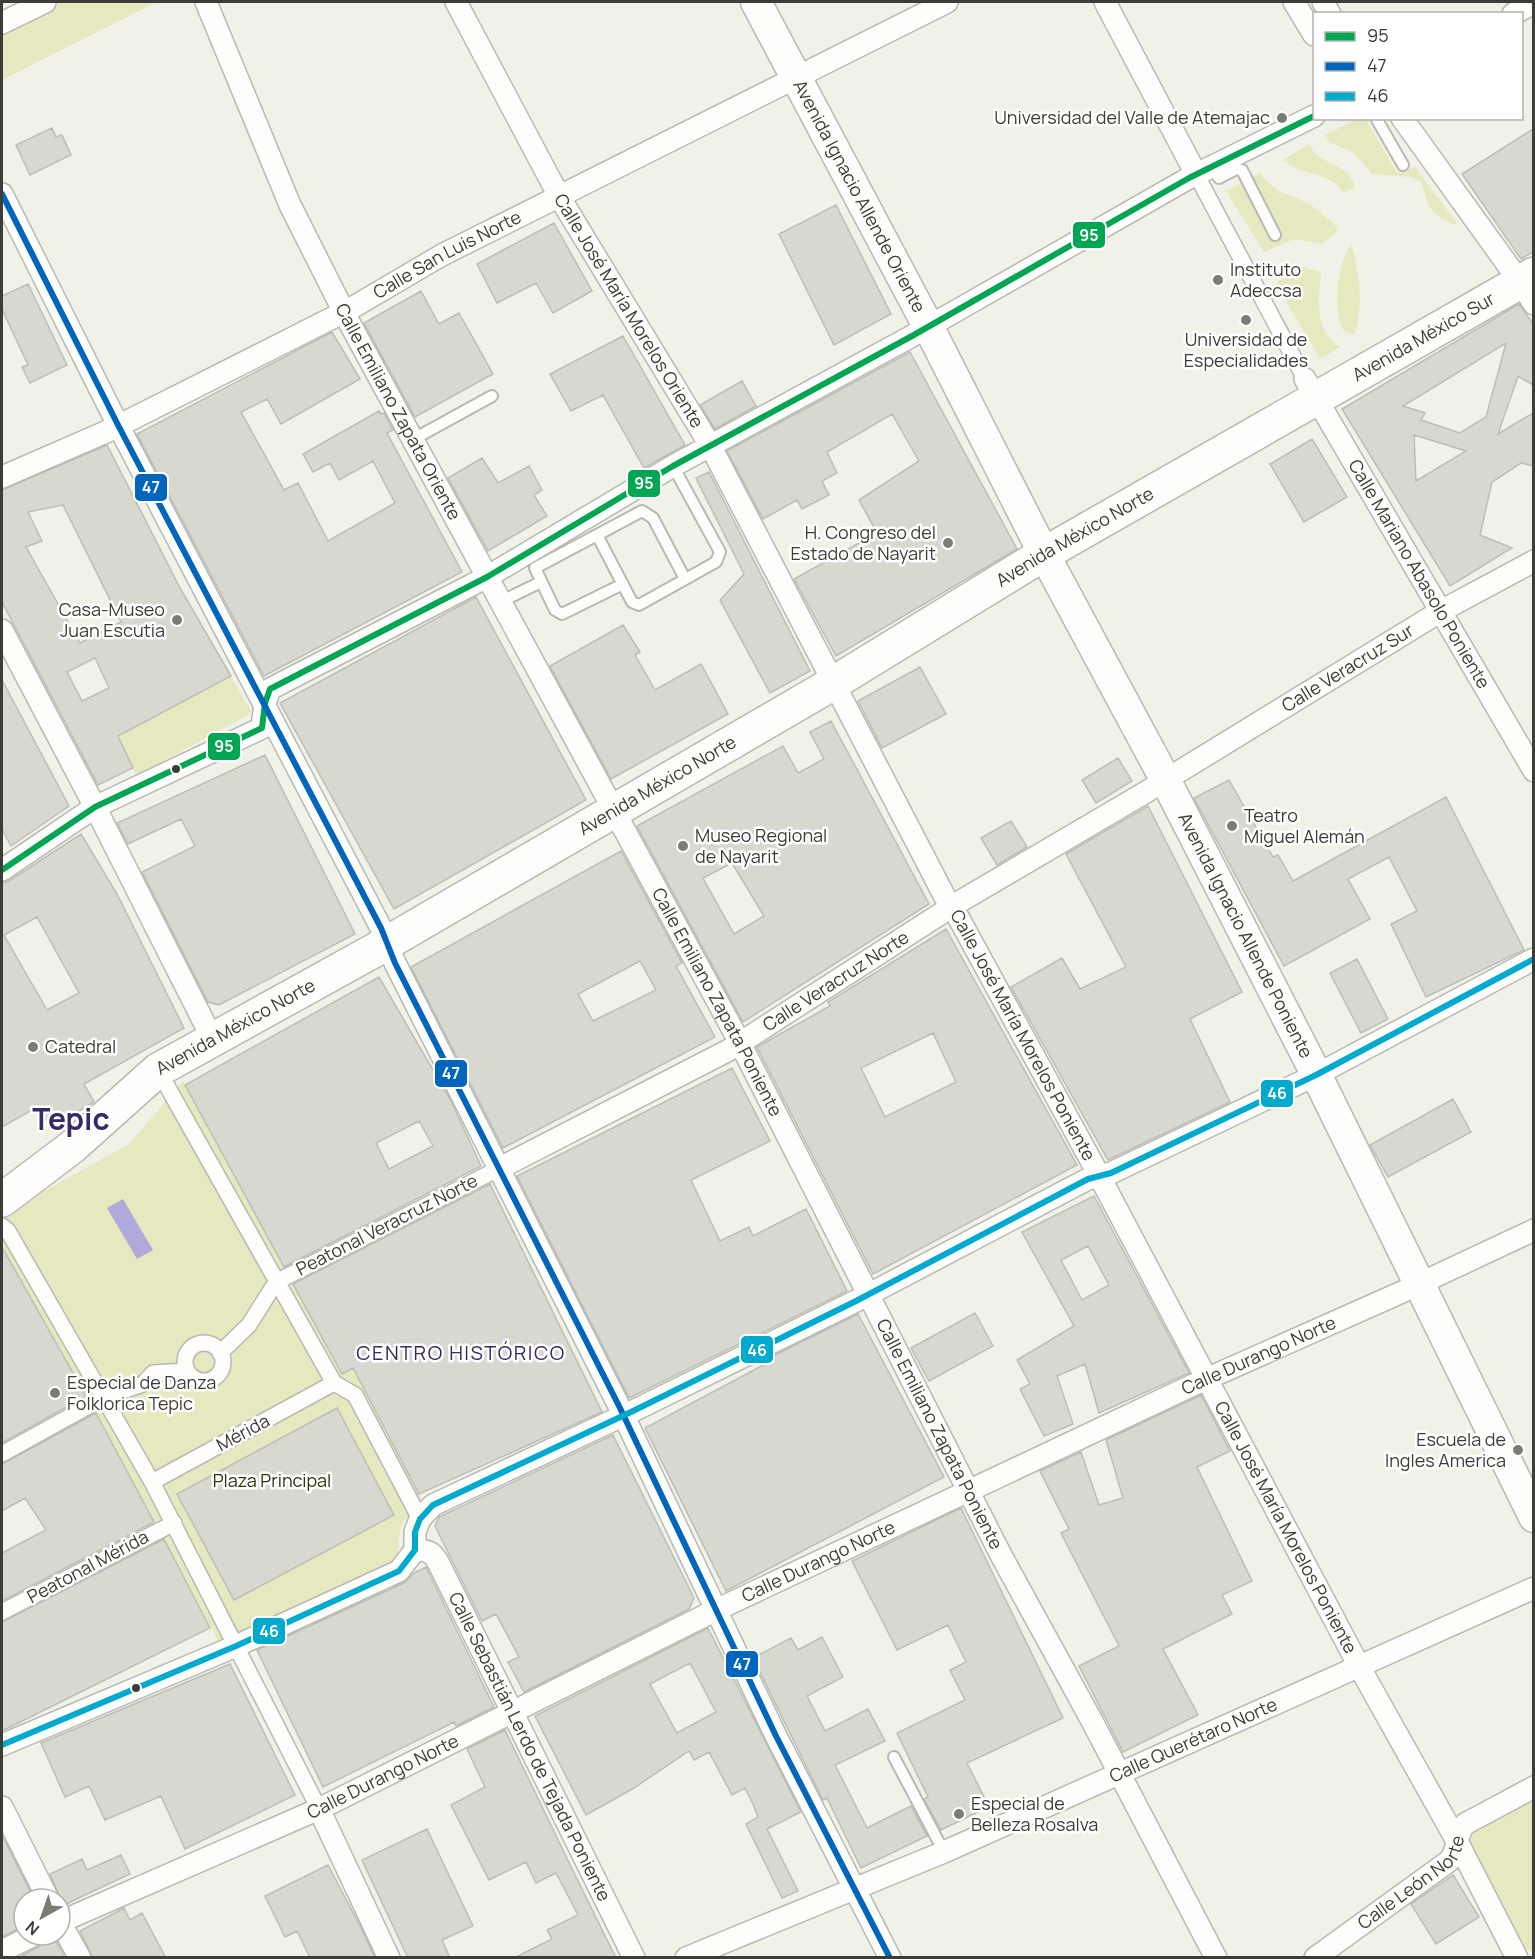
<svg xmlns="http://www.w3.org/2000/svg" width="1535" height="1959" font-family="Manrope,sans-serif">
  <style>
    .green { fill: #e6e9bf }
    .water { fill: #b0aada }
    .building { fill: #d7d9d1; stroke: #bcbdb6; stroke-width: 1.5; fill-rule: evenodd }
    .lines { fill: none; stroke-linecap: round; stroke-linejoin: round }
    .service-casing { stroke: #b8b9b2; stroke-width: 14 }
    .pedestrian-casing { stroke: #b8b9b2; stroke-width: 18 }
    .minor-casing { stroke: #b8b9b2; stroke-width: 24 }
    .secondary-casing { stroke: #b8b9b2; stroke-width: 33 }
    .primary-casing { stroke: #b8b9b2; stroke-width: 36 }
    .service { stroke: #fdfdfc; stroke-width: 10 }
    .pedestrian { stroke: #fdfdfc; stroke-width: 15 }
    .minor { stroke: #fdfdfc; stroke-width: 21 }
    .secondary { stroke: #fdfdfc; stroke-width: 30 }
    .primary { stroke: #fdfdfc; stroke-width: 33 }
    .bus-1-casing { stroke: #fff; stroke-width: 10 }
    .bus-2-casing { stroke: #fff; stroke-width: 10 }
    .bus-3-casing { stroke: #fff; stroke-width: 10 }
    .bus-1 { stroke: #00a651; stroke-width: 6 }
    .bus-2 { stroke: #0065bd; stroke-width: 6 }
    .bus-3 { stroke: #00a9ce; stroke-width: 6 }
    .poi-dot { fill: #7b7c74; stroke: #fff; stroke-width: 2 }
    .bus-dot { fill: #3c3d36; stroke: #fff; stroke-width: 2 }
    .labels { text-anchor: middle; stroke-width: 5; stroke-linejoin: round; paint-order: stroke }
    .poi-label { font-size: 18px; fill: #3c3d36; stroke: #fff; text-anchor: start }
    .street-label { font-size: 18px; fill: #3c3d36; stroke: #fff }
    .park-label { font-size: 18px; fill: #30320d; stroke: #fff }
    .neighbourhood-label { font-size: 20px; letter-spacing: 1.5px; fill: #372a65; stroke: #fff }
    .town-label { font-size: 30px; font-weight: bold; fill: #372a65; stroke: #fff }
    .line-badge { stroke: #fff; stroke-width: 2 }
    .badge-label { font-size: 16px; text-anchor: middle; font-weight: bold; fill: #fff }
  </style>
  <rect width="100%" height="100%" fill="#f0f2e8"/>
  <path class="green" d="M41,2H157L2,80V21Z
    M1358,118L1366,119L1397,173L1415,167L1457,223L1454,225C1426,210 1430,209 1421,182L1411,177L1372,174L1354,153L1331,143L1324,136Z
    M1309,144C1319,166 1348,162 1355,187L1344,193C1329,170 1300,177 1283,160Z
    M1260,173C1278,196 1284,191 1307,203C1318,209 1327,218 1337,227L1336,233L1322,244L1294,239L1264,252L1226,191Z
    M1351,243C1359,273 1365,305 1354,335L1344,331C1331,308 1338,265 1351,243Z
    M1301,267L1321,272C1318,299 1314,331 1340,347L1320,359L1276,284L1285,273Z
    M231,676L251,711L248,715L136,776L118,736Z
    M183,1081L342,1373L353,1368L424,1504C395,1522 400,1530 398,1561L221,1646L88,1399L2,1247V1222L41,1193L129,1144Z
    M1533,1791V1952H1532L1523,1947L1469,1850L1467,1832Z"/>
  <path class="water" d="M123,1199L153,1250L137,1259L107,1208Z"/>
  <path class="building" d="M52,128L56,137L62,135L71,155L30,175L16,145Z
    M1533,129V252L1521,259L1462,174Z
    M836,205L891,314L834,345L779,234Z
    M554,223L592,291L553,313L536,283L497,303L477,264Z
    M28,284L67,365L30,383L22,367L28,365L2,309V296Z
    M421,291L439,324L459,313L493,374L415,417L364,323Z
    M1519,304L1533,324V385L1518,376L1498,434L1533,413V466L1521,463L1492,482L1480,535L1512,548L1450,586L1342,409ZM1506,343L1486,417L1460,433L1421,420L1425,413L1403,406ZM1414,435L1466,451L1416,481Z
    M332,332L360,379L281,424L267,399L241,412L284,490L298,483L328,541L395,503L373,461L339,480L330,463L313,472L303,454L379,411L381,414L384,413L393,430L387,433L462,572L264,676L137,434Z
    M623,336L685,445L644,468L603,395L571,411L550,374Z
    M910,352L1017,549L836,656L794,579L877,533L859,500L919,461L892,414L827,452L837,473L822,481L829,495L802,509L797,500L763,519L727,451Z
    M742,381L756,406L715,429L700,405Z
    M1312,439L1347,497L1304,522L1270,464Z
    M107,445L180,588L231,676L118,736L133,768L98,785L2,602V490ZM63,505L121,622L80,643L26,547L42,541L28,512ZM95,658L109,688L82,701L67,672Z
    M482,458L498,483L529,466L542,490L534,495L547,516L488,551L448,478Z
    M709,472L810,671L770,693L720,600L744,574L696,478Z
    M476,597L586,800L394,909L280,703Z
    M623,625L640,652L635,655L655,690L701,664L728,714L611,779L550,666Z
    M920,667L946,714L882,748L858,701Z
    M2,680L69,806L11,846L2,829Z
    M831,721L929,904L743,1022L637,826L783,746L798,773L824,759L810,732ZM732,863L764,916L734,934L703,878Z
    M265,755L355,934L219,1005L208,1002L142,872L195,846L181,819L128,844L117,823Z
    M1118,758L1132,781L1096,803L1082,780Z
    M1229,780L1273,857L1278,855L1293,881L1446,797L1524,950L1426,997L1391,924L1417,911L1389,857L1348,879L1370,919L1284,966L1194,798Z
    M1148,806L1242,992L1190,1019L1230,1102L1108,1160L1011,987L1062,958L1080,989L1126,967L1066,854Z
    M1011,821L1027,847L997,865L981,838Z
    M81,834L117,894L184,1028L84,1084L94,1102L51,1128L39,1106L2,1127V883L9,881ZM37,917L79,993L47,1010L4,935Z
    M621,851L682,963L676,966L715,1037L503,1148L411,967ZM640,961L656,990L593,1021L578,994Z
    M946,929L1077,1165L873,1274L757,1047L830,1006L828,1002ZM933,1033L956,1082L885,1117L861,1068Z
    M1357,959L1388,1019L1361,1033L1330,973Z
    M379,977L451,1101L481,1166L284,1267L185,1085ZM419,1121L433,1146L389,1169L376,1143Z
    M732,1068L770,1141L691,1180L720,1241L749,1227L753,1236L806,1209L847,1291L629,1398L517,1176Z
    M1453,1099L1471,1132L1388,1177L1370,1145Z
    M490,1184L602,1412L419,1494L353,1368L342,1374L293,1284Z
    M1094,1196L1189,1373L1099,1413L1085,1364L1057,1376L1073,1424L1044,1436L1020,1389L1030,1384L1017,1360L1074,1326L1022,1232ZM1088,1246L1109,1285L1082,1300L1061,1260Z
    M2,1247L86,1396L2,1443Z
    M975,1313L993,1346L929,1381L911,1348Z
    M858,1314L944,1477L726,1591L645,1428L769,1362L767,1359Z
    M1201,1395L1230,1451L1197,1467L1252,1581L1222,1595L1232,1614L1163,1649L1198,1715L1123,1752L1079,1666L1119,1646L1061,1533L1069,1529L1040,1471L1081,1452L1099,1505L1123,1498L1106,1440Z
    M337,1408L394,1515L234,1600L177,1494Z
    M96,1413L154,1522L2,1601V1553L46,1530L25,1498L2,1511V1464Z
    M613,1435L694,1598L689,1609L524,1692L508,1662L519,1657L496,1614L482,1621L435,1526L439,1517Z
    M961,1508L1063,1718L967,1763L989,1807L941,1830L924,1799L928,1797L897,1733L965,1700L950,1670L966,1662L948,1625L897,1650L852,1561Z
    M164,1539L210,1628L2,1731V1622Z
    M426,1567L494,1707L456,1726L454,1722L323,1787L257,1650L404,1583L414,1573Z
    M708,1628L801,1812L767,1829L798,1891L782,1898L746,1824L758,1817L753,1804L745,1788L732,1795L709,1752L694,1760L689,1751L634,1788L586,1815L535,1716ZM690,1663L716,1712L677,1733L650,1684Z
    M822,1637L843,1677L807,1696L825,1731L868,1709L885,1741L835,1765L867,1828L911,1806L927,1836L861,1868L827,1798L823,1800L753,1658L791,1638L798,1650Z
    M230,1664L295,1795L185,1849L161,1796L105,1820L89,1786L65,1797L41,1743Z
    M505,1730L575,1875L616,1958H514L552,1939L547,1930L578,1915L556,1873L536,1883L526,1862L489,1880L451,1805L485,1787L467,1749Z
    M427,1829L473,1926L442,1940L450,1958H408L362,1860Z
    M2,1835L34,1899H24V1926L2,1937Z
    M121,1855L130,1874L66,1904L61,1899L50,1874L82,1859L87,1870Z
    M328,1865L361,1928L375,1958H310L297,1931L285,1937L265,1896Z
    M1453,1875L1479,1917L1436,1944L1411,1904Z
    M124,1908L130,1920L142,1913L166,1958H93L80,1931Z
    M53,1935L65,1958H18L40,1946L47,1936Z"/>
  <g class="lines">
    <defs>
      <path id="service" d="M1376,118L1403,165
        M1211,167L1219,178L1236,169L1242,170L1275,235
        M412,440L492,396
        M597,535L632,602L639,605L716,562L720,552L673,466
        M623,584L562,614L555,610L535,568L642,511L653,518L685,579
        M500,602L541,582
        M894,1757L944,1852"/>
      <path id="pedestrian" d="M1196,174L1305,379
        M158,1070L334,1383L355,1395L420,1519
        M2,1226L8,1231L152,1482L319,1809
        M185 1362a19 19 0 1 1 38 0a19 19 0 1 1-38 0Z
        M220,1353L249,1325L276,1282L498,1169
        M2,1454L105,1397L143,1384L153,1373L187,1371
        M152,1482L334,1383
        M2,1612L174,1523"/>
      <g id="minor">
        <path id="s1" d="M206,2L290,205L349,322L740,1043L1002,1557L1092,1721L1216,1958"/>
        <path id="s2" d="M456,2L560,198L710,445L947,901L957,915L1095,1168L1360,1668L1458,1843L1517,1958"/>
        <path d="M1105,2L1196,174"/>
        <path d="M1294,2L1314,35"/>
        <path d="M1323,2L1330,14"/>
        <path d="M1513,14L1534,3"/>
        <path d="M2,23L45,2"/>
        <path d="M1402,118L1520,282L1534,304"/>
        <path d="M2,194L118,425L381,928L395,963L620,1408L776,1736L890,1958"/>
        <path id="s3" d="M1305,379L1534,771"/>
        <path id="s4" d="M2,477L108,431L350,309L442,255L947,2"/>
        <path d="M2,630L95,807L214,1042"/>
        <path d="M2,870L95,807L262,728L265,703L270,689L487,577L673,466L912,336L1189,178L1314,116"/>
        <path id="s5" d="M498,1169L729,1050L959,902L1141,795L1441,611L1534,561"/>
        <path id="s6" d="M415,1550C428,1550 433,1552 439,1564L634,1958"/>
        <path d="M2,1745L236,1646L399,1571L415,1550V1532L420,1519L433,1505L631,1412L856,1301L1088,1179L1111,1173L1316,1075L1534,959"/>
        <path d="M2,1807L48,1899"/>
        <path d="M319,1809L389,1958"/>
        <path id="s7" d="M60,1922L319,1809L714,1611L1193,1385L1402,1292L1534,1230"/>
        <path d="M60,1922L80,1958"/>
        <path d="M2,1951L34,1935"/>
        <path id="s8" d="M686,1958L944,1852L1534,1588"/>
        <path id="s9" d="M1315,1958L1449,1861C1459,1850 1455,1835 1465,1824L1534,1787"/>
      </g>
      <g id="secondary">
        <path id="s10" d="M756,2L928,326L1044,554L1165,779L1312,1066L1534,1517"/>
      </g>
      <g id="primary">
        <path id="s11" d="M2,1200L72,1147L158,1070L375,950L832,684L1044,554L1534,274"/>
      </g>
    </defs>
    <use href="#service" class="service-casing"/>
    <use href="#pedestrian" class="pedestrian-casing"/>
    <use href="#minor" class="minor-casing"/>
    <use href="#secondary" class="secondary-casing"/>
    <use href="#primary" class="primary-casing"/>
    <use href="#service" class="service"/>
    <use href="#pedestrian" class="pedestrian"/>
    <use href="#minor" class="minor"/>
    <use href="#secondary" class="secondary"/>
    <use href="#primary" class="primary"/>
    <defs>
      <path id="bus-1" d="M2,870L95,807L262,728L265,703L270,689L487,577L673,466L912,336L1189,178L1314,116"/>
      <path id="bus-2" d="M2,194L118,425L381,928L395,963L620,1408L776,1736L890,1958"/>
      <path id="bus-3" d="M2,1745L236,1646L399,1571L415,1550V1532L420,1519L433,1505L631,1412L856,1301L1088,1179L1111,1173L1316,1075L1534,959"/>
    </defs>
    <use href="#bus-1" class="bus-1-casing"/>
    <use href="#bus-2" class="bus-2-casing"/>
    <use href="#bus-3" class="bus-3-casing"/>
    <use href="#bus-1" class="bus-1"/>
    <use href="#bus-2" class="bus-2"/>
    <use href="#bus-3" class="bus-3"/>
  </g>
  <g class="poi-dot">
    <circle cx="1282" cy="118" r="6"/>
    <circle cx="1218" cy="280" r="6"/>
    <circle cx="1246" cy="320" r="6"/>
    <circle cx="948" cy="543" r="6"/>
    <circle cx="177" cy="620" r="6"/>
    <circle cx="1232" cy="826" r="6"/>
    <circle cx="683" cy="846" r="6"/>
    <circle cx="33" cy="1047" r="6"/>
    <circle cx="55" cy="1393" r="6"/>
    <circle cx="1518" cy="1450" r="6"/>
    <circle cx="959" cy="1814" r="6"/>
  </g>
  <g class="bus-dot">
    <circle cx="176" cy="769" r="5"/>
    <circle cx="136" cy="1688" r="5"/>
  </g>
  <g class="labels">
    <g class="poi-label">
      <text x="1270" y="124" text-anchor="end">Universidad del Valle de Atemajac</text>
      <text x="1230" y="276">Instituto<tspan x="1230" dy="21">Adeccsa</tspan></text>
      <text x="1246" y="346" text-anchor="middle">Universidad de<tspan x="1246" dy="21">Especialidades</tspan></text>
      <text x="936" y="539" text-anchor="end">H. Congreso del<tspan x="936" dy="21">Estado de Nayarit</tspan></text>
      <text x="165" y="616" text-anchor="end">Casa-Museo<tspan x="165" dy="21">Juan Escutia</tspan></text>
      <text x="1244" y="822">Teatro<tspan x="1244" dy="21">Miguel Alemán</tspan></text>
      <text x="695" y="842">Museo Regional<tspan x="695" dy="21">de Nayarit</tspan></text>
      <text x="45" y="1053">Catedral</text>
      <text x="67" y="1389">Especial de Danza<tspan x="67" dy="21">Folklorica Tepic</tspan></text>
      <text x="1506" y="1446" text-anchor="end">Escuela de<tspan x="1506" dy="21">Ingles America</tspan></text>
      <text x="971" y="1810">Especial de<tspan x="971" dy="21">Belleza Rosalva</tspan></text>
    </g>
    <g class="street-label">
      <text dy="6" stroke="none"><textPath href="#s10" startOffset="220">Avenida Ignacio Allende Oriente</textPath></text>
      <text dy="6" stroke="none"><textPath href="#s4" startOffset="498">Calle San Luis Norte</textPath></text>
      <text dy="6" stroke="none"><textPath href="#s2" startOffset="354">Calle José María Morelos Oriente</textPath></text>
      <text dy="6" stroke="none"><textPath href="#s11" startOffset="1666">Avenida México Sur</textPath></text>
      <text dy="6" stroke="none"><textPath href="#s1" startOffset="453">Calle Emiliano Zapata Oriente</textPath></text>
      <text dy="6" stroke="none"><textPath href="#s11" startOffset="1264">Avenida México Norte</textPath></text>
      <text dy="6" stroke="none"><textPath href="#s3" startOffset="226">Calle Mariano Abasolo Poniente</textPath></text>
      <text dy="6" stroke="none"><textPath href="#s5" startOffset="987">Calle Veracruz Sur</textPath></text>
      <text dy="6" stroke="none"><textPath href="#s11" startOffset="778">Avenida México Norte</textPath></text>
      <text dy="6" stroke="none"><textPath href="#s10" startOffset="1054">Avenida Ignacio Allende Poniente</textPath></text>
      <text dy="6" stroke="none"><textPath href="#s5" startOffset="387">Calle Veracruz Norte</textPath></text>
      <text dy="6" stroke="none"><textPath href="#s1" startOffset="1124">Calle Emiliano Zapata Poniente</textPath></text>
      <text dy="6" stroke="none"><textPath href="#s11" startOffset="292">Avenida México Norte</textPath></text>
      <text dy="6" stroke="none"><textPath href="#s2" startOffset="1179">Calle José María Morelos Poniente</textPath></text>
      <text transform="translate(387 1225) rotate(-27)" y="6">Peatonal Veracruz Norte</text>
      <text dy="6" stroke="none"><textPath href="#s7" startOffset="1326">Calle Durango Norte</textPath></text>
      <text transform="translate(243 1433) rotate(-28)" y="6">Mérida</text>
      <text dy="6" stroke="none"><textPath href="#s1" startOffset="1610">Calle Emiliano Zapata Poniente</textPath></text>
      <text dy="6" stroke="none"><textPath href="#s2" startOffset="1737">Calle José María Morelos Poniente</textPath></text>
      <text dy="6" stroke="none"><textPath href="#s7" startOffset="840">Calle Durango Norte</textPath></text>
      <text transform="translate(88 1567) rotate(-28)" y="6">Peatonal Mérida</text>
      <text dy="6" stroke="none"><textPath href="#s8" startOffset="552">Calle Querétaro Norte</textPath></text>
      <text dy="6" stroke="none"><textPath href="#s6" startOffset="234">Calle Sebastián Lerdo de Tejada Poniente</textPath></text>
      <text dy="6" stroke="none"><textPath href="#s7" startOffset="354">Calle Durango Norte</textPath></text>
      <text dy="6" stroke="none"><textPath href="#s9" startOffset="124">Calle León Norte</textPath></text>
    </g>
    <g class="park-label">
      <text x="272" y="1487">Plaza Principal</text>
    </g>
    <g class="neighbourhood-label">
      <text x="461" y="1360">CENTRO HISTÓRICO</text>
    </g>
    <g class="town-label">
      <text x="71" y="1130">Tepic</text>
    </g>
  </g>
  <g class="line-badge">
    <rect x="1072" y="221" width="34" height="28" rx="6" fill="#00a651"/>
    <rect x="627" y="469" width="34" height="29" rx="6" fill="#00a651"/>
    <rect x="134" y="473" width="34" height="29" rx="6" fill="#0065bd"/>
    <rect x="207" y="732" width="34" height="29" rx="6" fill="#00a651"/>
    <rect x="434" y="1059" width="34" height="29" rx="6" fill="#0065bd"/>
    <rect x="1260" y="1079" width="34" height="29" rx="6" fill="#00a9ce"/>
    <rect x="740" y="1335" width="34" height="29" rx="6" fill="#00a9ce"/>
    <rect x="252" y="1617" width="34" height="28" rx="6" fill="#00a9ce"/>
    <rect x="725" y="1650" width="34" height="28" rx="6" fill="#0065bd"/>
  </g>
  <g class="badge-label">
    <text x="1089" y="241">95</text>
    <text x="644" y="489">95</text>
    <text x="151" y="493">47</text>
    <text x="224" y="752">95</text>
    <text x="451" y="1079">47</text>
    <text x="1277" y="1099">46</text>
    <text x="757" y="1356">46</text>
    <text x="269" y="1637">46</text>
    <text x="742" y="1670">47</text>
  </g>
  <rect width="1535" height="1959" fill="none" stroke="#3c3d36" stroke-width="6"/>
  <rect x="1313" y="12" width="210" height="108" fill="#ffffff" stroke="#b1b1af" stroke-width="1.5"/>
  <rect x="1325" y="32" width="30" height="9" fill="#00a651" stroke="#b1b1af" stroke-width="1.5"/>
  <text x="1367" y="42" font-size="18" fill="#3c3d36">95</text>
  <rect x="1325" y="62" width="30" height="9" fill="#0065bd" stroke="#b1b1af" stroke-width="1.5"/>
  <text x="1367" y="72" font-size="18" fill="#3c3d36">47</text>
  <rect x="1325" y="92" width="30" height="9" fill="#00a9ce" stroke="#b1b1af" stroke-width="1.5"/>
  <text x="1367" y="102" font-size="18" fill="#3c3d36">46</text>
  <g transform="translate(42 1917) rotate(220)"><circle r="28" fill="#ffffff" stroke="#b1b1af" stroke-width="1.5"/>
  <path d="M0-4.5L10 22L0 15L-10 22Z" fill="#7b7c74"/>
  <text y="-9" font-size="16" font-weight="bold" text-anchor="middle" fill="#3c3d36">N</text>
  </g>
</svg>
